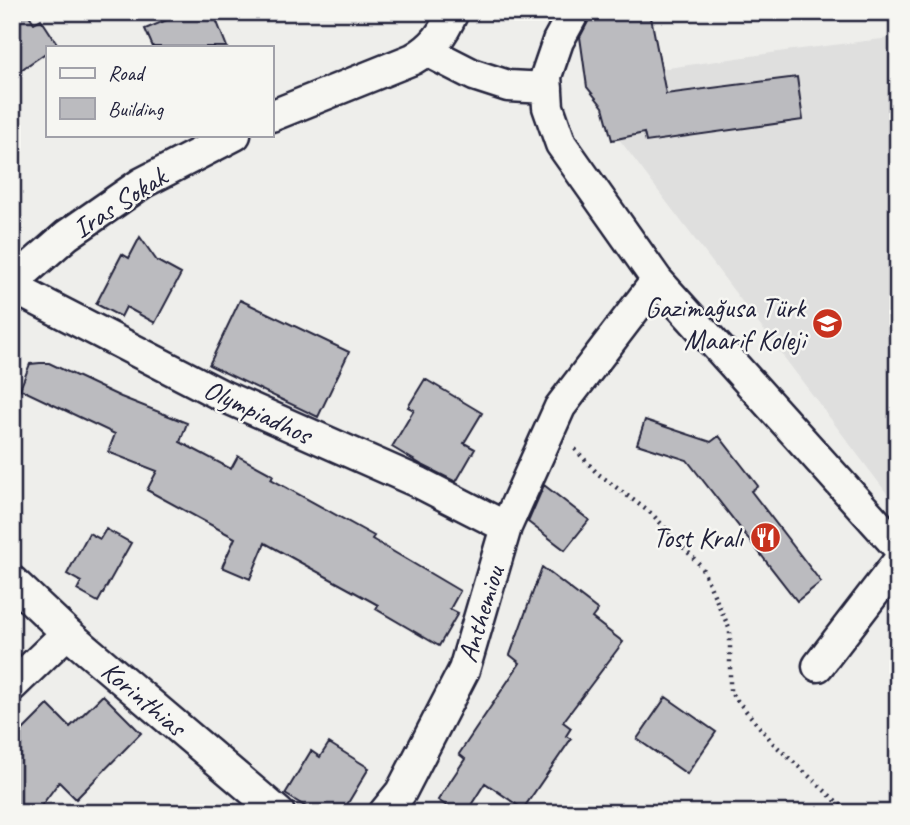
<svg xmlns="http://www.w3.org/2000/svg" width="910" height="825" font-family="Caveat,sans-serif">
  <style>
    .built { fill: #dfdfde }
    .building { fill: #bbbbbf; stroke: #22223b; stroke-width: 2 }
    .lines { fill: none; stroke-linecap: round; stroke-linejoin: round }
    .minor-casing { stroke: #22223b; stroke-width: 35 }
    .path { stroke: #22223b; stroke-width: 4.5; stroke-dasharray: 2 5; stroke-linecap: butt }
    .minor { stroke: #f6f6f2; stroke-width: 30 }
    .labels { text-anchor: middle; stroke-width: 5; stroke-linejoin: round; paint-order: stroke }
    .street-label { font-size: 28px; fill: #22223b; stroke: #f6f6f2 }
    .poi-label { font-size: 28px; fill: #22223b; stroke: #f6f6f2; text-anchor: end }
  </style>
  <rect width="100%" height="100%" fill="#eeeeeb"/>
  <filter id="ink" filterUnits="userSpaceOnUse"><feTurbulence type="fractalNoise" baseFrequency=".0143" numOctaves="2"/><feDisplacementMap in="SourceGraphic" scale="14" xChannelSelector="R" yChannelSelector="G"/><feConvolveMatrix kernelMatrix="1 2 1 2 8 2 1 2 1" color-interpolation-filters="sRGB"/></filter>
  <g filter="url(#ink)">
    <path class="built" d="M898,37V508L619,139L637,86L661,69L785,51Z"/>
    <path class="building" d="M12,12H27L34,23L41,19L58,45L55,47H47V52L12,76Z
      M186,12H213L227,47H153L145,29Z
      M591,12H650L666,94L797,77L803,120L646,142L644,133L612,140L603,107L587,87L580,37L589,20Z
      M140,237L157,261L181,274L155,323L126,307L121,317L96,304L122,254L129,258Z
      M240,300L349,352L318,417L209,365Z
      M40,363H49L121,397L187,423L180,442L231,469L238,456L273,475L271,479L374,536L372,539L460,591L450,609L458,613L439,646L376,609L378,605L265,543L250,579L222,567L235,538L147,490L157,471L108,452L115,434L20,389L30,364Z
      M425,379L482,413L464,443L475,449L456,482L422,465L392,447L414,410L408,407Z
      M645,420L711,442L719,436L758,486L751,491L821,582L797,601L687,460L637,444Z
      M544,485L589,520L565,550L528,522Z
      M106,529L131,543L98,602L77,590L81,582L67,574L89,533L100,539Z
      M542,567L598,610L592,618L623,642L563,722L571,728L566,736L571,739L523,809L485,783L466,813H457L438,800L465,759L459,754L520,663L510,655Z
      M103,695L141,733L76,799L59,782L36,813H12V741L48,705L70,727Z
      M666,697L716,732L687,774L637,739Z
      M329,743L369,768L342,813H316L285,794L311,751L320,757Z"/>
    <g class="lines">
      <defs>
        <path id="minor" d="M574,12L558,41L546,76L548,107L561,144L657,280L898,547
          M427,51L474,75L508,86L547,88
          M271,116L413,59C434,47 443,34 453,12
          M12,283L67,235L142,183L235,135
          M12,287L223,396L420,483L506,527
          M12,581L67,633L279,813
          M818,666L898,562
          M12,686L67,633
          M384,813L401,792L464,670L506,527L560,407L657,280"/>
      </defs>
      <use href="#minor" class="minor-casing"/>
      <path class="path" d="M575,449L597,473L652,514L701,566L730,630V692L774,744L849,813"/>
      <use href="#minor" class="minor"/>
    </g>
  </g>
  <defs>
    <symbol id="school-disc" viewBox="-11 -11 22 22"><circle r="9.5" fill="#c8321e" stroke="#f6f6f2"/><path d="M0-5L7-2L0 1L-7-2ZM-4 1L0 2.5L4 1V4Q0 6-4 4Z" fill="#fff"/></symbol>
    <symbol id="restaurant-disc" viewBox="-11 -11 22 22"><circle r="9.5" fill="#c8321e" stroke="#f6f6f2"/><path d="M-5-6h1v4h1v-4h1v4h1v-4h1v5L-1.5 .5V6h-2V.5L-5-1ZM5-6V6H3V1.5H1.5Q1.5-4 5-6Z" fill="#fff"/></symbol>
  </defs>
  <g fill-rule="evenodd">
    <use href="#school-disc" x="810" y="306" width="35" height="35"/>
    <use href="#restaurant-disc" x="748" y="520" width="35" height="35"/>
  </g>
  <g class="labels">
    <g class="street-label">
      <text transform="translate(119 202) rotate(-33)" y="10">Iras Sokak</text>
      <text transform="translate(258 411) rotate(25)" y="10">Olympiadhos</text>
      <text transform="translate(480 614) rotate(-73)" y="10">Anthemiou</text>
      <text transform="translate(144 698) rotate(40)" y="10">Korinthias</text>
    </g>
    <g class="poi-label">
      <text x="805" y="317">Gazimağusa Türk<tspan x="805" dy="32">Maarif Koleji</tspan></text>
      <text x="743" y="547">Tost Kralı</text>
    </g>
  </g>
  <rect width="910" height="825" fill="none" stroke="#f6f6f2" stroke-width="42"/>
  <rect x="21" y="21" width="868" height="783" fill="none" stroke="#22223b" stroke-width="2.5" filter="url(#ink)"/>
  <rect x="46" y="46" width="228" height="91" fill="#f6f6f2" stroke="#a1a1a9" stroke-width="2"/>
  <rect x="60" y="68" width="35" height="10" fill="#f6f6f2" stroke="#a1a1a9" stroke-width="2"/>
  <text x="108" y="80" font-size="21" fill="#22223b">Road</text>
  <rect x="60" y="98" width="35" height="21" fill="#bbbbbf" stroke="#a1a1a9" stroke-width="2"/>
  <text x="108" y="116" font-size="21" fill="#22223b">Building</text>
</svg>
